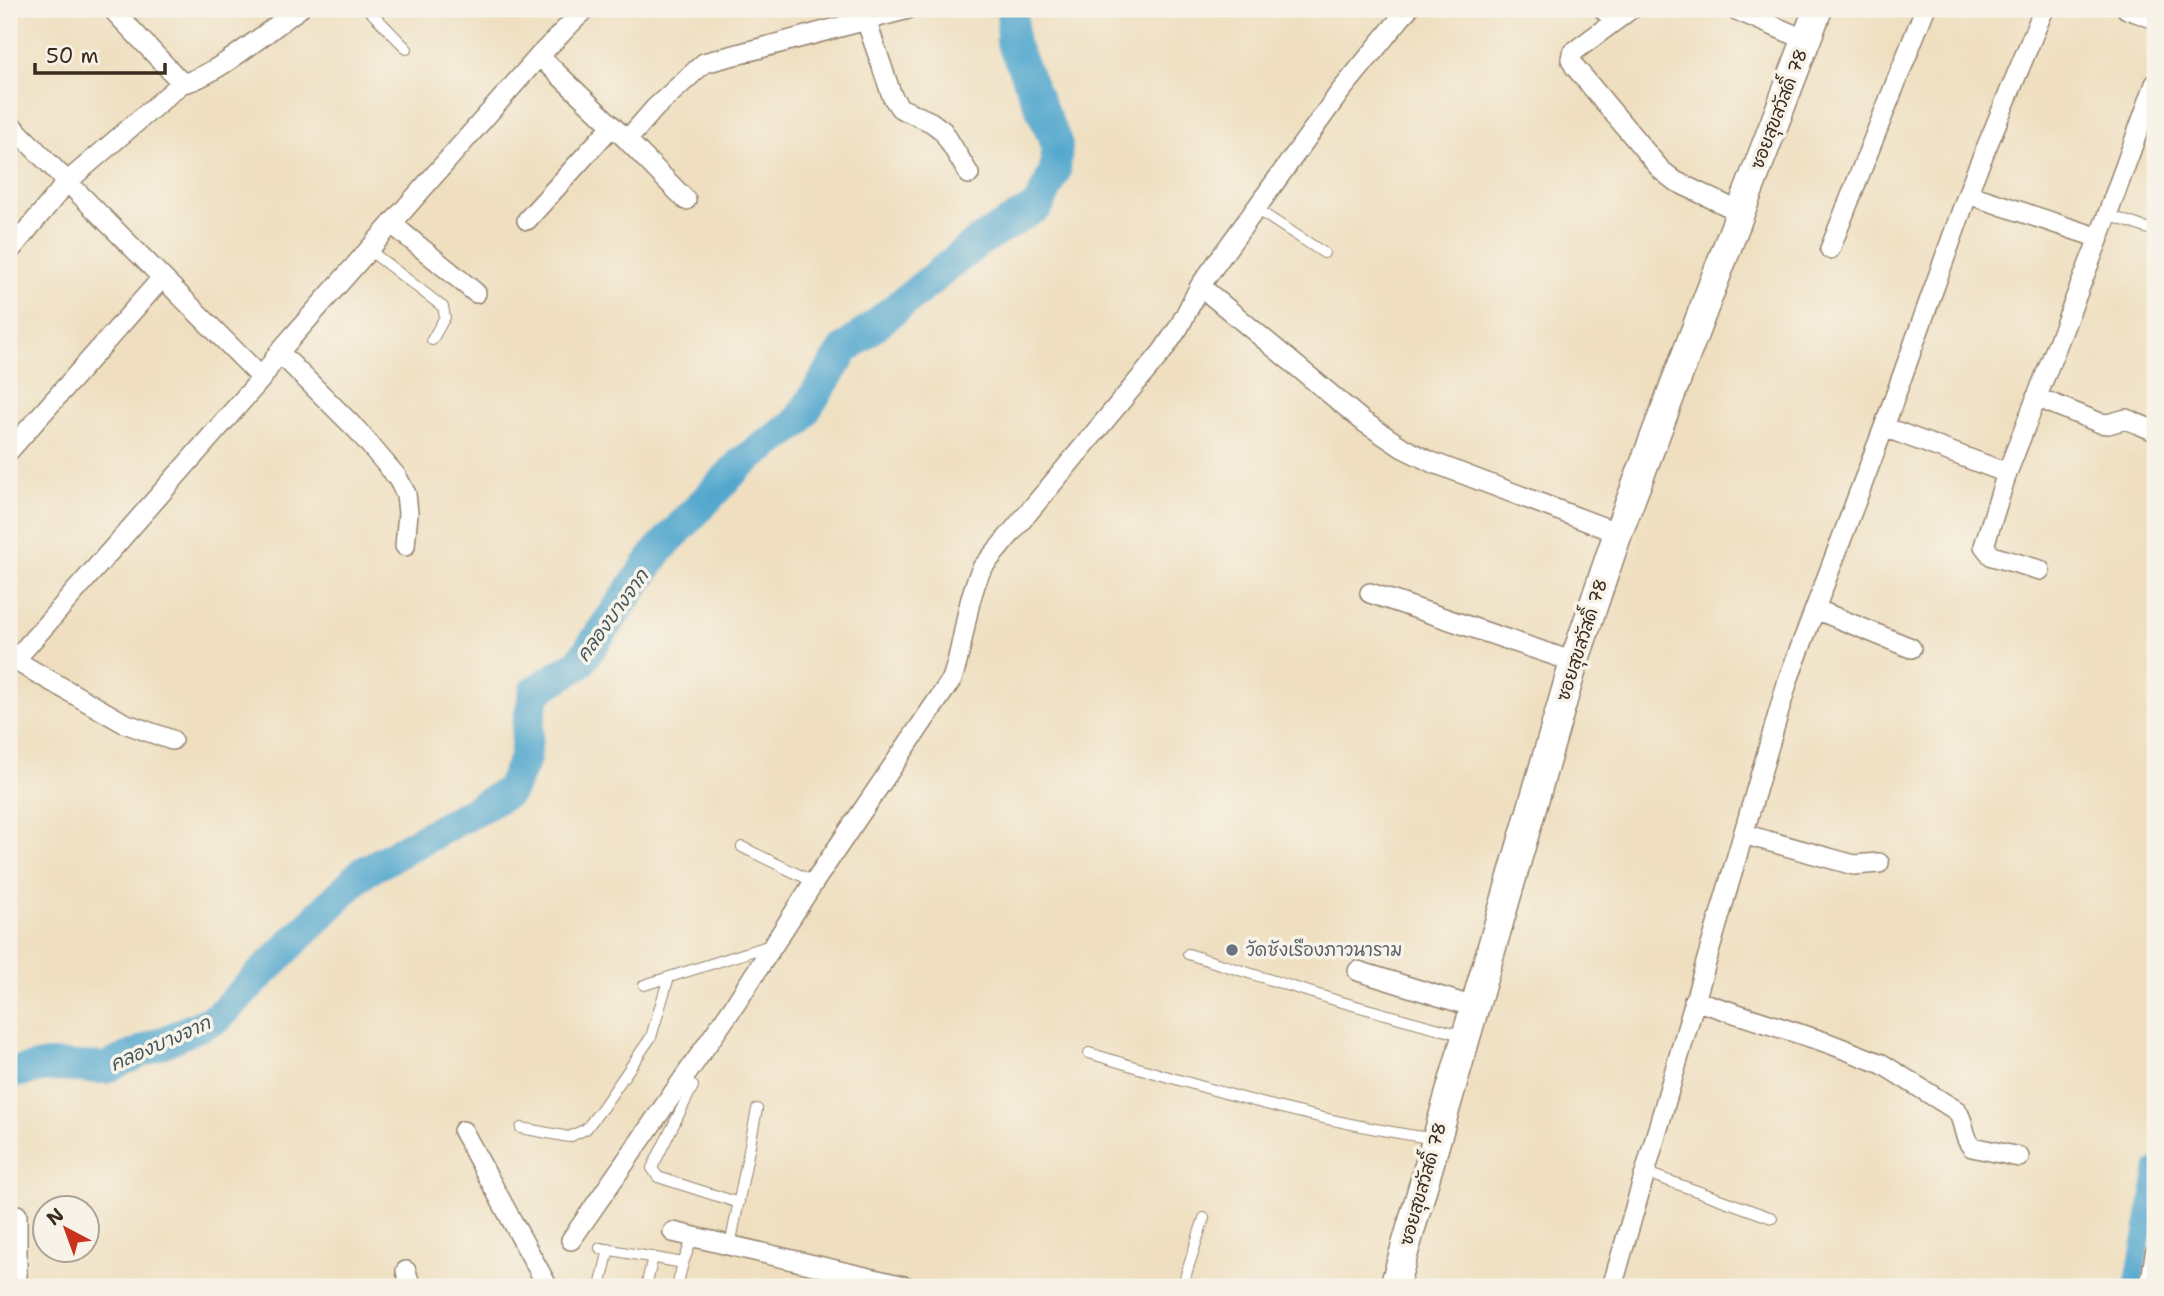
<svg xmlns="http://www.w3.org/2000/svg" width="2164" height="1296" font-family="'Shantell Sans','Playpen Sans Thai',sans-serif">
  <style>
    .lines { fill: none; stroke-linecap: round; stroke-linejoin: round }
    .canal { stroke: #53a7ce; stroke-width: 18 }
    .river { stroke: #53a7ce; stroke-width: 32 }
    .lane-casing { stroke: #95846f; stroke-width: 12 }
    .street-casing { stroke: #95846f; stroke-width: 22 }
    .secondary-casing { stroke: #95846f; stroke-width: 31 }
    .lane { stroke: #fff; stroke-width: 10 }
    .street { stroke: #fff; stroke-width: 19 }
    .secondary { stroke: #fff; stroke-width: 28 }
    .worship-dot { fill: #6b7280; stroke: #f7f3e8; stroke-width: 2.5 }
    .labels { text-anchor: middle; stroke-width: 7; stroke-linejoin: round; paint-order: stroke }
    .street-label { font-size: 18px; fill: #3b2a1e; stroke: #f7f3e8 }
    .worship-label { font-size: 18px; fill: #5b616d; stroke: #f7f3e8; text-anchor: start }
    .water-label { font-size: 19px; font-style: italic; fill: #43565c; stroke: #f7f3e8 }
  </style>
  <rect width="100%" height="100%" fill="#f7f3e8"/>
  <filter id="ink" filterUnits="userSpaceOnUse"><feTurbulence type="fractalNoise" baseFrequency=".0143" numOctaves="2"/><feDisplacementMap in="SourceGraphic" scale="14" xChannelSelector="R" yChannelSelector="G"/><feConvolveMatrix kernelMatrix="1 2 1 2 8 2 1 2 1" color-interpolation-filters="sRGB"/></filter>
  <filter id="wash" filterUnits="userSpaceOnUse"><feTurbulence type="fractalNoise" baseFrequency=".00686" numOctaves="4" result="noise"/><feDisplacementMap in="SourceGraphic" scale="28" xChannelSelector="R" yChannelSelector="G"/><feGaussianBlur stdDeviation="1.57" result="paint"/><feColorMatrix in="noise" values="0 0 0 0 0 0 0 0 0 0 0 0 0 0 0 0 0 1.4 0 .05"/><feComposite in="paint" operator="in"/></filter>
  <g filter="url(#wash)">
    <rect width="100%" height="100%" fill="#efdfc0"/>
    <g class="lines">
      <path class="canal" d="M2133,1287L2155,1168"/>
      <path class="river" d="M9,1073L48,1066L105,1068L217,1018L362,873L510,791L525,758L528,724L535,691L579,664L657,552L740,464L797,423L844,350L978,242L1038,206L1055,171L1057,145L1012,42L1013,9"/>
    </g>
  </g>
  <g filter="url(#ink)">
    <g class="lines">
      <defs>
        <path id="lane" d="M368,9L407,49
          M1256,209L1324,253
          M2108,215L2155,231
          M369,250L443,307L445,317L432,340
          M742,847L814,882
          M1188,954L1338,1001L1465,1036
          M644,985L771,945
          M1089,1053C1203,1088 1317,1122 1436,1139
          M693,1086L652,1168L658,1177L739,1203
          M521,1128L569,1137L586,1129L603,1107L651,1037L669,977
          M1644,1172L1772,1218
          M730,1246L757,1109
          M600,1248L683,1263L693,1237
          M600,1287L609,1249
          M646,1287L653,1257
          M677,1287L683,1263
          M1182,1287L1204,1218"/>
        <path id="street" d="M112,9L182,83C210,80 273,27 299,9
          M1408,9L1340,92L1200,286L1364,422L1403,448L1429,461L1618,533
          M1603,9L1615,21L1631,9
          M1734,9L1806,40
          M2127,9L2155,19
          M866,20L892,96L900,108L931,122L943,131L969,174
          M1615,21L1572,53L1571,59L1575,67L1661,170L1675,181L1740,212
          M539,56L627,140L655,108L704,63L908,9
          M9,123L262,378
          M627,140L686,200
          M1968,194L2099,238L2155,84
          M527,220L612,126
          M392,224L476,293
          M1830,249L1925,9
          M9,252L67,182L182,83
          M279,352L358,431L397,477L406,494L408,513L405,546
          M2036,397L2100,423L2108,424L2126,419L2155,431
          M1884,427L2007,473L2099,238
          M9,451L162,278
          M2007,473L1984,546L1992,556L2040,570
          M1370,593L1574,662
          M1815,609L1911,648
          M9,657L124,723L172,740
          M15,660L262,378L279,352L539,56L585,9
          M1743,834L1854,865L1879,863
          M1358,971L1474,1007
          M1694,1000L1828,1043L1882,1064L1957,1111C1965,1122 1963,1138 1972,1147L2019,1157
          M463,1131L548,1287
          M673,1232L908,1287
          M571,1240L736,1003L814,882L952,679C965,642 965,603 982,568L1162,352L1179,327L1200,286
          M406,1271L411,1287
          M17,1287V1215
          M1612,1287L1788,680L1884,427L1972,182L2044,9
          M2150,1287L2155,1254"/>
        <path id="secondary" d="M1394,1287L1574,662L1618,533L1818,9"/>
      </defs>
      <use href="#lane" class="lane-casing"/>
      <use href="#street" class="street-casing"/>
      <use href="#secondary" class="secondary-casing"/>
      <use href="#lane" class="lane"/>
      <use href="#street" class="street"/>
      <use href="#secondary" class="secondary"/>
    </g>
  </g>
  <circle class="worship-dot" cx="1232" cy="950" r="7"/>
  <g class="labels">
    <g class="street-label">
      <text transform="translate(1779 109) rotate(-69)" y="6">ซอยสุขสวัสดิ์ 78</text>
      <text transform="translate(1582 640) rotate(-72)" y="6">ซอยสุขสวัสดิ์ 78</text>
      <text transform="translate(1423 1184) rotate(-74)" y="6">ซอยสุขสวัสดิ์ 78</text>
    </g>
    <g class="worship-label">
      <text x="1246" y="956">วัดชังเรืองภาวนาราม</text>
    </g>
    <g class="water-label">
      <text transform="translate(612 615) rotate(-54)" y="7">คลองบางจาก</text>
      <text transform="translate(160 1043) rotate(-24)" y="7">คลองบางจาก</text>
    </g>
  </g>
  <rect width="2164" height="1296" fill="none" stroke="#f7f3e8" stroke-width="35"/>
  <g transform="translate(66 1229) rotate(319)"><circle r="33" fill="#f7f3e8" stroke="#aca397" stroke-width="2"/>
  <path d="M0-5L12 26L0 18L-12 26Z" fill="#c8321e"/>
  <text y="-10" font-size="19" font-weight="bold" text-anchor="middle" fill="#3b2a1e">N</text>
  </g>
  <path d="M35 63v10h130v-10" fill="none" stroke="#3b2a1e" stroke-width="3.5"/>
  <text x="46" y="63" font-size="21" fill="#3b2a1e" stroke="#f7f3e8" stroke-width="5" paint-order="stroke">50 m</text>
</svg>
